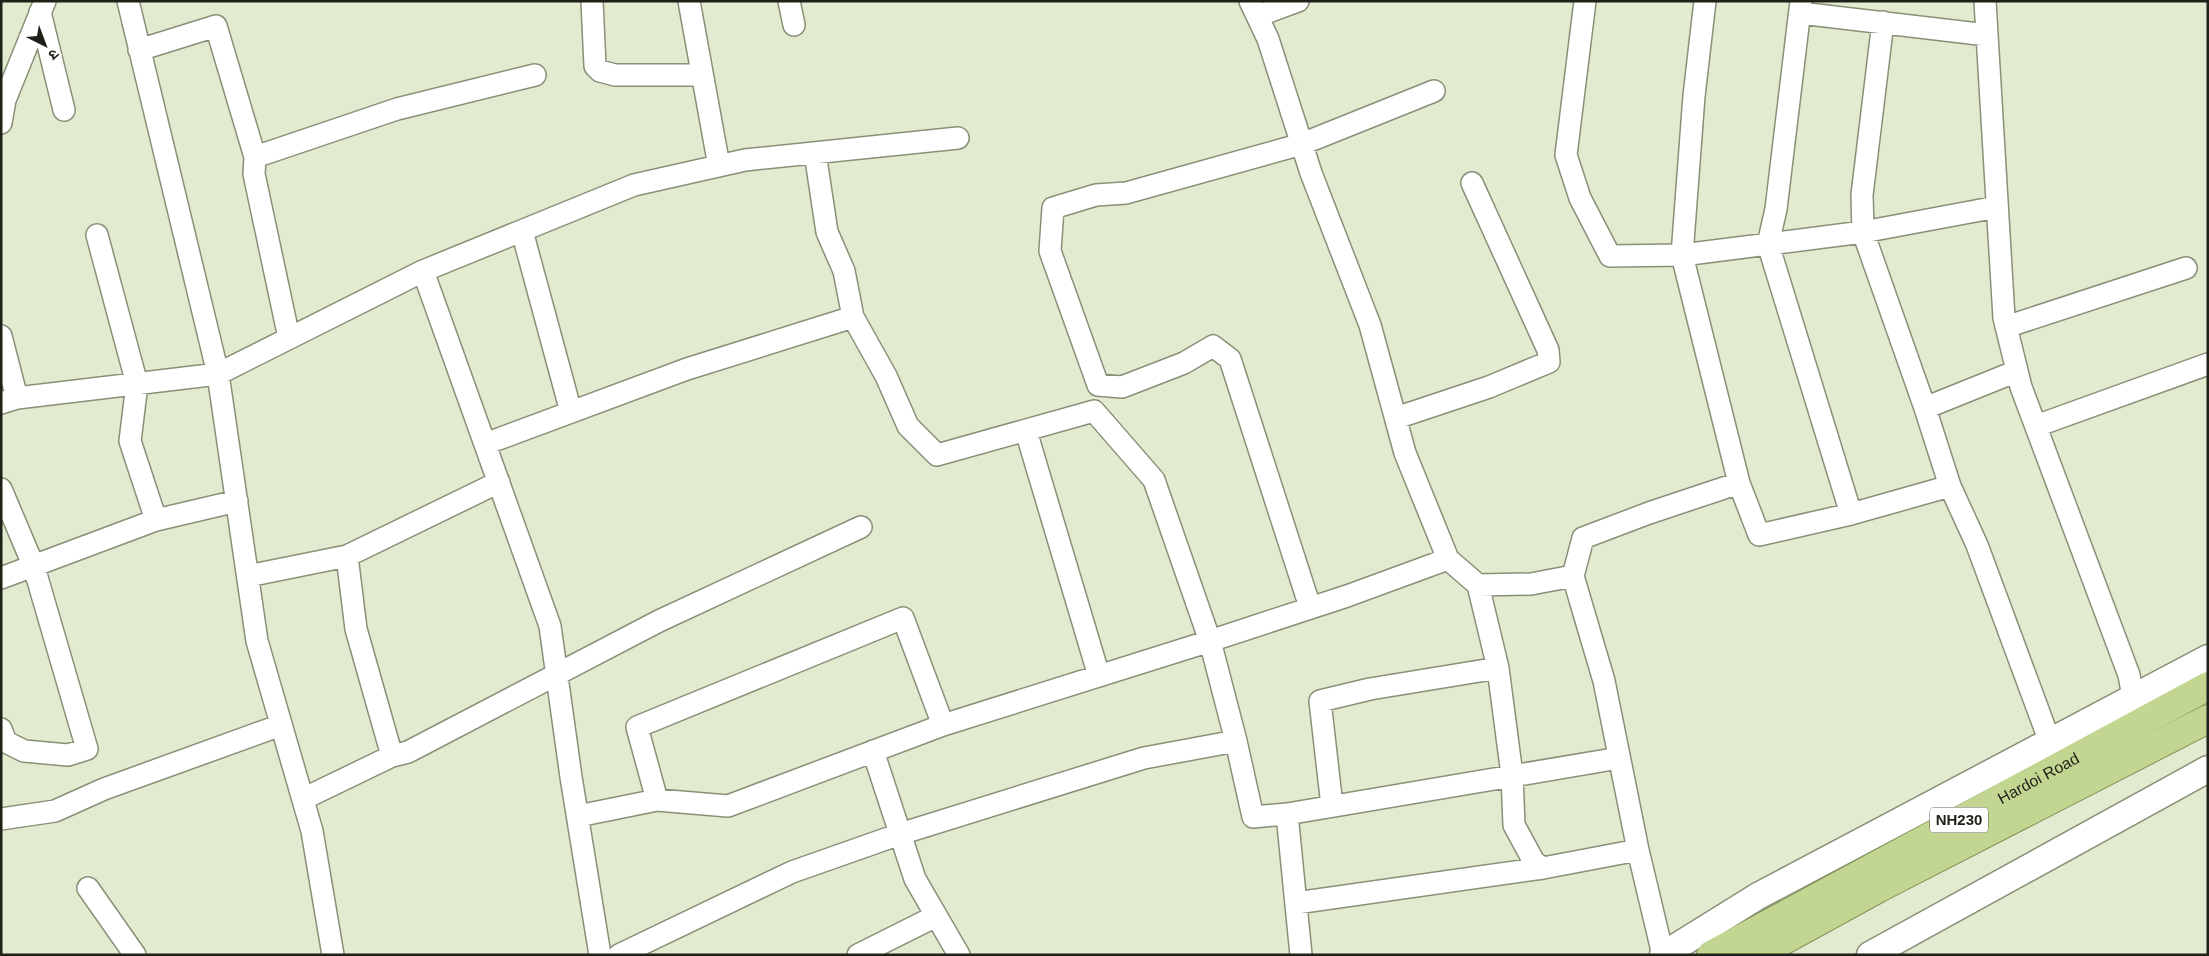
<svg xmlns="http://www.w3.org/2000/svg" width="2209" height="956" font-family="Helvetica,'Noto Sans Devanagari',sans-serif">
  <style>
    .lines { fill: none; stroke-linecap: round; stroke-linejoin: round }
    .minor-casing { stroke: #889077; stroke-width: 24 }
    .tertiary-casing { stroke: #889077; stroke-width: 29 }
    .trunk-casing { stroke: #7f9055; stroke-width: 30 }
    .minor { stroke: #fff; stroke-width: 21 }
    .tertiary { stroke: #fff; stroke-width: 26 }
    .trunk { stroke: #c2d692; stroke-width: 28 }
    .labels { text-anchor: middle; stroke-width: 4.5; stroke-linejoin: round; paint-order: stroke }
    .shield { fill: #fff; stroke: #62645d; stroke-width: 1 }
    .shield-label { font-size: 15px; font-weight: bold; fill: #1e2118 }
    .street-label { font-size: 16px; fill: #1e2118; stroke: #fff }
  </style>
  <rect width="100%" height="100%" fill="#e2ead0"/>
  <g class="lines">
    <defs>
      <path id="minor" d="M128,1L218,374L257,641L312,831L333,955
        M592,1L595,66L600,71L615,75H701
        M689,1L719,166
        M789,1L794,25
        M1585,1L1566,155L1580,198L1610,256L1682,255L1739,483
        M1705,1L1694,96L1682,255L1863,232L1997,207
        M1985,1L2004,318L2021,387L2129,675L2136,713
        M40,12L64,110
        M1800,13L1987,35
        M1257,16L1298,1
        M1883,22L1862,195L1863,232L1925,408
        M139,50L216,26L255,157L254,174L289,338
        M1,123L5,100L45,1
        M815,153L827,232L844,271L853,317L886,376L908,426L937,455L1094,411L1154,480L1210,641L1236,741L1253,817L1287,814L1301,955
        M255,157L397,109L535,75
        M522,231L571,412
        M97,235L137,384L130,441L156,520
        M423,271L634,185L745,160L958,138
        M2006,327L2186,268
        M1,336L17,398L1,403
        M17,398L218,374L423,271L550,626L571,777L600,955
        M1396,418L1489,387L1549,362L1548,350L1472,183
        M2036,426L2208,364
        M1026,431L1099,676
        M485,444L687,369L853,317
        M1950,486L1977,545L2047,734L2039,756
        M1,489L34,567L87,749L68,755L24,751L6,742L1,729
        M1851,514L1950,486L1925,408L2017,371
        M347,556L356,629L392,756
        M1448,559L1478,585L1531,584L1573,576L1604,681L1638,850L1663,955
        M248,576L347,556L499,482
        M1573,576L1583,538L1649,513L1739,483L1759,535L1851,514L1768,244L1776,209L1801,1
        M1,578L156,520L237,501
        M1478,585L1498,668L1512,775L1514,825L1534,862L1543,868L1638,850
        M1310,607L1230,359L1213,346L1184,363L1122,387L1098,385L1050,251L1053,208L1096,195L1126,193L1302,144L1434,91
        M873,751L915,879L959,955
        M303,799L392,756L408,752L659,621L861,527
        M657,800L637,727L903,618L943,725
        M1332,806L1320,701L1370,689L1498,668
        M1287,814L1619,758
        M578,816L657,800L728,806L943,725L1210,641L1347,596L1448,559L1405,453L1370,325L1311,173L1268,39L1250,1
        M1,819L55,811L104,789L281,725
        M88,888L135,955
        M1296,903L1543,868
        M619,955L792,872L900,834L1144,758L1236,741
        M858,955L936,916"/>
      <path id="tertiary" d="M1663,955L1758,896L2208,658
        M1870,955L2208,769"/>
      <g id="trunk">
        <path id="s1" d="M1711,955L2208,686"/>
        <path d="M1757,955L1879,888L2208,719"/>
      </g>
    </defs>
    <use href="#minor" class="minor-casing"/>
    <use href="#tertiary" class="tertiary-casing"/>
    <use href="#trunk" class="trunk-casing"/>
    <use href="#minor" class="minor"/>
    <use href="#tertiary" class="tertiary"/>
    <use href="#trunk" class="trunk"/>
  </g>
  <g class="labels">
    <rect class="shield" x="1930" y="807.5" width="58" height="25" rx="4"/>
    <g class="shield-label">
      <text x="1959" y="825">NH230</text>
    </g>
    <g class="street-label">
      <text dy="6" stroke="none"><textPath href="#s1" startOffset="372">Hardoi Road</textPath></text>
    </g>
  </g>
  <rect width="2209" height="956" fill="none" stroke="#1e2118" stroke-width="5"/>
  <g transform="translate(45 45) rotate(138)" stroke="#ffffff" stroke-width="4" paint-order="stroke">
  <path d="M0-4L9 19L0 12L-9 19Z" fill="#1e2118"/>
  <text y="-8" font-size="14" font-weight="bold" text-anchor="middle" fill="#1e2118">उ</text>
  </g>
</svg>
